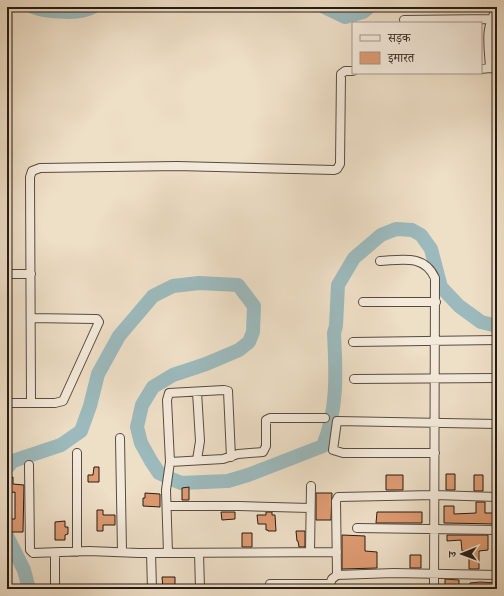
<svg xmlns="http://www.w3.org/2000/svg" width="504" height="596" font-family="'IM FELL English','Noto Serif Devanagari',serif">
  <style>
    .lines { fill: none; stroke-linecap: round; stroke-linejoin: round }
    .river { stroke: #9cbabd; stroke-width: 14 }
    .building { fill: #df9b72; stroke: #261b14 }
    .minor-casing { stroke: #584c41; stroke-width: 10 }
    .minor { stroke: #f4eadb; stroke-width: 8 }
  </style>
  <rect width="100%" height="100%" fill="#eedfc7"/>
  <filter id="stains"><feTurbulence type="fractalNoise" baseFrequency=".005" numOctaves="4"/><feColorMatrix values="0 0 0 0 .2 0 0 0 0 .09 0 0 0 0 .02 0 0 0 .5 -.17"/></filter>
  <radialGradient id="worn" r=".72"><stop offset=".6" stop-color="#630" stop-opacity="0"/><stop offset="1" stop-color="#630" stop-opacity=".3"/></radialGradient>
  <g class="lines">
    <path class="river" d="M33,7C46,12 81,15 93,7
      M324,7L345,17L363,12L369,7
      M7,468L13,461L61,445L81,431L90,406L98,374L119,336L153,296L173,286L199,283L238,285L254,306L253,332L249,342L239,350L206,364L173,375L153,387L142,405L137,427L141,443L151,461L159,473L174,480L181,483L228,481L248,475L323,446C338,408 336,373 334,333L336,326L338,285L354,258L381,235L396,229L412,230L421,235L431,249L441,287L459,306L481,322L497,326
      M7,536L24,570L29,589"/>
  </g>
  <path class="building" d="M94,467H99V482H88V475H93Z
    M446,474H455V490H446Z
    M386,475H403V490H386Z
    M474,475H483V491H474Z
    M13,477V484L24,485L23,532H11V519H15V492L7,493V478Z
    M189,487V500H182V488Z
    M145,493L160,494V507L143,506V498H145Z
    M316,493H332L331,520H316Z
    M476,502H485V513H497V524L444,523V506H454V514L476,513Z
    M97,510H103V515H115V525H103V531H97Z
    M221,512H235V519L222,520Z
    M266,512H272V515H275L276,531H268V530H266V524H258L257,515H266Z
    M377,512H422V523H376Z
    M65,521V527H68V534L65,535V540H55V522Z
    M296,531H305V547H299L298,541H297Z
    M242,533H252V547H242Z
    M342,535L365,536V551L377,552V568L342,569Z
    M447,535H488V550L479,551V569H469V551H462L461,540L447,541Z
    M410,555H421V568H410Z
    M162,577H175V588H163Z
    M445,579L459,580V589H445Z
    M480,582L497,583V589H470V583Z"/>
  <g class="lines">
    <defs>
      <path id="minor" d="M497,9C484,29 489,46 490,68L497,69
        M404,20L491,19
        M481,69L490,68
        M380,261C402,260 424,254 435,278L434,589
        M7,274H31
        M363,302H436
        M353,342L497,340
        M354,379L497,378
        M197,392L200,441L197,460
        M7,403H31L30,177L32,171L40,168L177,166L334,170L337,169L340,164L341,74L345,71H353
        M31,403H55L63,401L99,322L97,319H95L31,318
        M120,438L122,552
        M435,453H343L333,450L337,421L497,424
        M170,462L223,459L238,454L263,452L266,446V420L270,418H325
        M29,465L30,550L33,553L89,551L139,553L337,552
        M167,506H239L310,508
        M357,528L497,530
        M77,552V453
        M310,552L311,486
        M55,553V589
        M151,553L152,589
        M168,553L166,490L170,462L167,400L169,393L224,390L228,391L231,457
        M199,553L200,589
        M337,575L336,501L338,497L435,495L497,497
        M270,584H330L332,579L337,575L394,573L497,575"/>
    </defs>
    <use href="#minor" class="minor-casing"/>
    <use href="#minor" class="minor"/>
  </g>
  <rect width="504" height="596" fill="none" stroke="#eedfc7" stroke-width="24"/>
  <rect x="8" y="8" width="488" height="580" fill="none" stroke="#261b14" stroke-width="2"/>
  <rect x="12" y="12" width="480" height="572" fill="none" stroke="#261b14"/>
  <rect x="352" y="22" width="130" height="52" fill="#f4eadb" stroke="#a2978b"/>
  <rect x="360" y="35" width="20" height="6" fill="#f4eadb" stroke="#a2978b"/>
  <text x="388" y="42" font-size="12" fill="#261b14">सड़क</text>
  <rect x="360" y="52" width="20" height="12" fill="#df9b72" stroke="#a2978b"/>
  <text x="388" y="62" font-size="12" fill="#261b14">इमारत</text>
  <g transform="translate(462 554) rotate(269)" stroke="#f4eadb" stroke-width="3" paint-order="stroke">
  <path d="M0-3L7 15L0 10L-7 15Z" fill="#261b14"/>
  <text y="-6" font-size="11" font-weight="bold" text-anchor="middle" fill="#261b14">उ</text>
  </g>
  <rect width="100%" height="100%" filter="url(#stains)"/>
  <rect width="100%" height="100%" fill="url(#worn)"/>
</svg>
